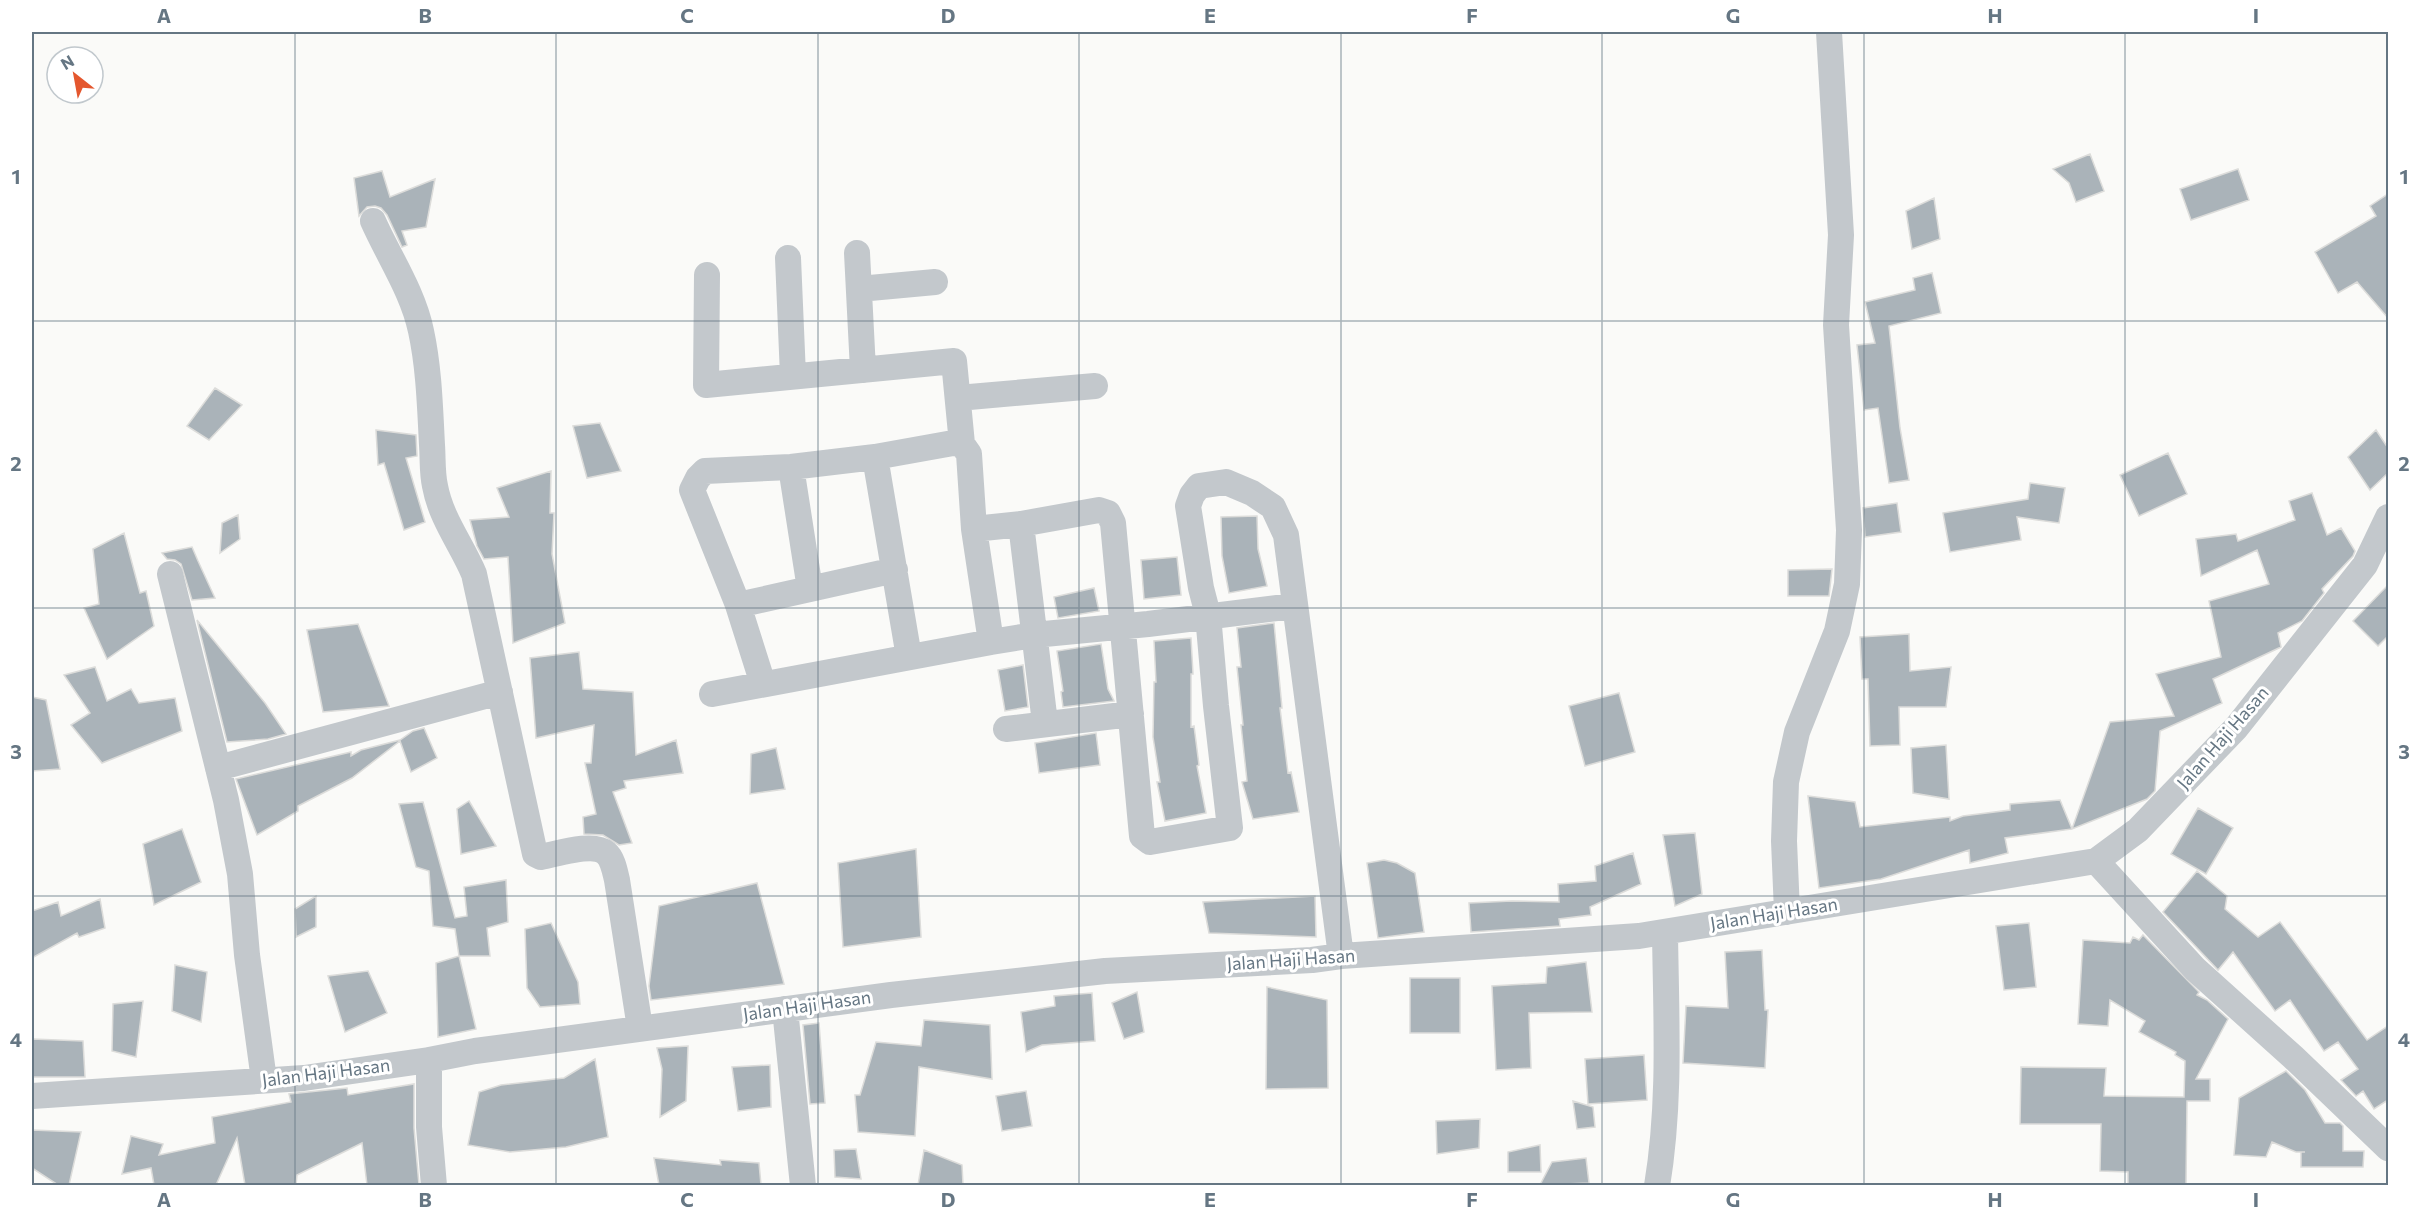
<svg xmlns="http://www.w3.org/2000/svg" width="2420" height="1217" font-family="Commissioner,sans-serif">
  <style>
    .building { fill: #aab3b9; stroke: #dcdcda; stroke-width: 1.5 }
    .lines { fill: none; stroke-linecap: round; stroke-linejoin: round }
    .minor { stroke: #c3c8cc; stroke-width: 26 }
    .grid { fill: none; stroke: #657683; stroke-width: 1.5; stroke-opacity: 0.55 }
    .labels { text-anchor: middle; stroke-width: 6; stroke-linejoin: round; paint-order: stroke }
    .street-label { font-size: 18px; fill: #657683; stroke: #fff }
    .neatline { fill: none; stroke: #657683; stroke-width: 2 }
    .grid-label { font-size: 20px; text-anchor: middle; font-weight: bold; fill: #657683 }
  </style>
  <rect width="100%" height="100%" fill="#fafaf8"/>
  <path class="building" d="M2090,154L2104,191L2076,202L2069,183L2053,169Z
    M2238,169L2249,200L2191,220L2180,189Z
    M382,171L390,197L435,179L426,227L402,231L407,245L402,247L387,215L381,208L375,206L367,207L359,216L354,178Z
    M2388,194V318L2357,282L2338,293L2315,252L2376,216L2370,206Z
    M1934,198L1940,239L1912,249L1906,211Z
    M1932,273L1941,313L1889,326L1900,428L1909,480L1889,483L1878,408L1864,410L1857,345L1875,343L1865,302L1915,290L1913,278Z
    M215,388L242,405L209,440L187,426Z
    M600,423L621,471L587,478L573,426Z
    M376,430L416,435L417,456L406,458L425,522L404,530L384,463L378,465Z
    M2376,430L2388,448V473L2370,490L2348,457Z
    M2168,453L2187,494L2139,516L2120,475Z
    M551,471L550,513H554L552,554L565,623L513,643L508,557L484,559L477,546L470,520L509,517L497,488Z
    M2030,483L2065,488L2059,523L2017,517L2021,540L1950,552L1943,513L2028,499Z
    M2312,493L2327,535L2341,528L2355,551L2353,556L2322,589L2324,593L2302,621L2278,633L2281,647L2213,679L2222,703L2160,731L2155,791L2147,799L2072,829L2110,722L2174,716L2156,674L2221,657L2209,601L2269,584L2257,550L2201,576L2196,539L2236,534L2238,541L2295,520L2289,501Z
    M1897,503L1901,532L1865,537L1863,508Z
    M238,515L240,539L220,553L222,523Z
    M1257,516L1258,549L1267,586L1229,593L1222,556L1221,517Z
    M124,533L140,593L146,591L154,626L107,659L84,608L99,604L93,549Z
    M192,547L198,561L215,598L192,600L181,564L175,560L167,559L162,553Z
    M1177,557L1181,595L1144,599L1141,560Z
    M1832,569L1829,596H1788V570Z
    M2388,585V636L2378,646L2353,621Z
    M1094,588L1099,611L1058,618L1054,597Z
    M197,620L265,703L286,734L268,739L227,742Z
    M1274,623L1282,708H1280L1288,773L1291,772L1299,812L1253,819L1242,782L1247,781L1241,725H1243L1237,667H1241L1237,628Z
    M358,624L389,706L323,712L307,630Z
    M1909,634L1910,671L1951,667L1946,707H1899L1900,745L1870,746L1868,679H1862L1860,637Z
    M1191,638L1193,674H1191V727L1194,726L1199,765L1197,766L1206,813L1165,821L1157,782H1160L1153,737L1154,682H1156L1154,641Z
    M1101,644L1108,689L1114,701L1063,707L1061,692L1063,691L1057,651Z
    M579,652L583,689L633,692L636,755L676,740L683,773L624,781L626,788L613,792L632,843L619,845L603,835L584,834L583,817L596,814L585,763H591L594,725L536,738L530,658Z
    M1023,665L1028,707L1005,711L998,670Z
    M95,667L107,701L131,689L139,703L175,698L182,731L102,763L71,725L90,713L64,675Z
    M1619,693L1635,752L1585,766L1569,706Z
    M32,697L46,700L60,769L32,771Z
    M424,728L437,758L411,772L400,741L352,778L298,806V811L257,835L236,779L351,752V756L361,750L400,740L413,731Z
    M1096,733L1100,765L1039,773L1035,743Z
    M1946,745L1949,799L1913,793L1911,748Z
    M776,748L785,789L750,794L751,754Z
    M1808,796L1855,802L1860,827L1950,817V821L1963,816L2010,810V804L2060,800L2072,829L2005,838L2008,853L1970,863L1969,850L1881,879L1819,888Z
    M469,801L496,846L461,854L457,809Z
    M423,802L455,918L467,916L464,887L506,880L508,922L487,928L490,956H459L455,929L433,926L429,871L416,867L399,804Z
    M2198,808L2233,828L2206,874L2171,854Z
    M182,829L201,882L154,905L143,844Z
    M1695,833L1702,894L1675,906L1663,835Z
    M916,849L921,937L843,947L838,863Z
    M1633,853L1641,884L1590,907L1591,915L1559,919L1560,926L1471,932L1469,903L1512,901L1559,902L1558,884L1596,881L1595,866Z
    M1384,860L1397,863L1415,873L1424,932L1378,938L1367,863Z
    M2197,871L2227,896L2225,909L2258,937L2280,922L2367,1040L2388,1026V1100L2374,1109L2363,1091L2356,1096L2341,1080L2358,1069L2338,1042L2324,1051L2290,1000L2275,1011L2233,952L2218,970L2163,912Z
    M757,883L784,984L651,1000L649,986L659,906Z
    M316,896V927L296,937L295,909Z
    M1315,896L1316,937L1209,933L1203,902Z
    M100,899L105,928L79,937L77,933L32,958V911L58,902L61,916Z
    M551,923L578,982L580,1004L540,1007L527,988L525,929Z
    M2029,923L2036,987L2004,990L1996,926Z
    M2143,935L2199,992L2197,995L2207,1000L2228,1019L2196,1079H2210V1101H2187L2186,1185H2128V1172L2100,1171L2101,1124H2020L2021,1067L2106,1068L2104,1096L2184,1097L2185,1061L2175,1055L2176,1052L2139,1032L2145,1021L2110,1000L2108,1026L2078,1024L2083,940L2130,943L2133,937L2139,940Z
    M1762,950L1765,1010H1768L1765,1068L1683,1063L1686,1006L1728,1008L1725,952Z
    M459,956L476,1029L438,1037L436,963Z
    M1586,962L1592,1012L1529,1013L1531,1068L1496,1070L1492,986L1546,983L1547,967Z
    M175,965L207,972L201,1022L172,1011Z
    M368,971L387,1013L345,1032L328,976Z
    M1410,978H1460V1033H1410Z
    M1267,987L1327,1000L1328,1088L1266,1089Z
    M1137,992L1144,1032L1124,1039L1112,1003Z
    M1092,993L1095,1041L1042,1045L1026,1052L1021,1012L1055,1006L1054,996Z
    M143,1001L136,1057L112,1051L113,1004Z
    M924,1020L990,1025L992,1079L919,1067L915,1136L858,1132L855,1095H860L876,1042L921,1046Z
    M819,1023L825,1103L810,1104L803,1025Z
    M32,1039L83,1041L85,1077H32Z
    M688,1046L686,1101L660,1117L662,1069L657,1048Z
    M1644,1055L1647,1100L1588,1104L1585,1059Z
    M595,1059L608,1137L566,1147L510,1152L468,1145L479,1092L501,1085L564,1078Z
    M770,1065L771,1107L738,1111L732,1067Z
    M2286,1071L2305,1090L2325,1123H2340L2343,1126V1151H2364L2363,1167H2301V1152H2305H2296L2272,1142L2266,1157L2234,1155L2239,1098Z
    M414,1084V1128L419,1185H367L362,1143L297,1175L296,1185H245L237,1138L216,1185H154L151,1168L122,1174L131,1136L163,1144L159,1155L215,1143L212,1117L291,1102L289,1094L347,1088L348,1095Z
    M1026,1091L1032,1126L1002,1131L996,1096Z
    M1573,1101L1593,1107L1595,1127L1577,1129Z
    M1480,1119L1479,1148L1437,1154L1436,1121Z
    M32,1130L81,1132L69,1185H58L32,1168Z
    M1540,1145L1541,1172H1508V1152Z
    M856,1149L861,1179L835,1177L834,1150Z
    M924,1150L962,1165L963,1185H918Z
    M654,1158L721,1165L720,1160L759,1163L761,1185H659Z
    M1586,1158L1589,1183L1540,1185L1552,1162Z"/>
  <g class="lines">
    <path class="minor" d="M373,221C389,257 413,292 421,331C429,368 430,407 432,445C433,459 432,473 435,486C441,519 462,545 474,574L535,854L541,857C557,854 593,842 606,853C613,859 615,872 617,880L640,1028
      M857,253L863,370
      M788,258L793,376
      M707,275L706,385L954,361L962,444
      M859,289L935,282
      M958,398L1095,386
      M875,457L909,657
      M791,467L810,589
      M1021,524L1045,723
      M974,529L1021,524L1099,510L1108,513L1113,523L1142,836L1150,842L1230,828L1216,706L1208,615L1201,588L1188,506L1192,495L1199,486L1226,482L1252,493L1273,507L1286,535L1341,956
      M170,574L226,800L240,874L247,955L264,1080
      M738,605L895,570
      M991,642L1034,635L1148,624L1293,606
      M712,694L991,642L974,529L969,454L962,444L953,443L875,457L791,467L705,471L698,478L692,490L738,605L763,684
      M1006,729L1131,714
      M218,768L500,692
      M2096,861L2195,969L2293,1057L2388,1148
      M1787,912L1784,841L1786,782L1797,732L1837,631L1847,584L1849,530L1836,325L1841,235L1829,32
      M785,1009L803,1186
      M429,1060V1127L434,1186
      M32,1096L304,1078L429,1060L475,1051L891,995L1105,971L1312,960L1341,956L1639,936L2096,861L2138,830L2236,728L2365,565L2388,517
      M1657,1186C1671,1102 1666,1016 1665,932"/>
  </g>
  <path class="grid" d="M295,32V1186M556,32V1186M818,32V1186M1079,32V1186M1341,32V1186M1602,32V1186M1864,32V1186M2125,32V1186M32,321H2388M32,608H2388M32,896H2388"/>
  <g class="labels">
    <g class="street-label">
      <text transform="translate(2223 738) rotate(-49)" y="6">Jalan Haji Hasan</text>
      <text transform="translate(1774 914) rotate(-9)" y="6">Jalan Haji Hasan</text>
      <text transform="translate(1291 960) rotate(-4)" y="6">Jalan Haji Hasan</text>
      <text transform="translate(807 1006) rotate(-8)" y="6">Jalan Haji Hasan</text>
      <text transform="translate(326 1073) rotate(-7)" y="6">Jalan Haji Hasan</text>
    </g>
  </g>
  <rect width="2420" height="1217" fill="none" stroke="#ffffff" stroke-width="66"/>
  <g transform="translate(75 75) rotate(329)"><circle r="28" fill="#ffffff" stroke="#c1c8cd" stroke-width="1.5"/>
  <path d="M0-4.5L10 22L0 15L-10 22Z" fill="#e4572e"/>
  <text y="-9" font-size="16" font-weight="bold" text-anchor="middle" fill="#657683">N</text>
  </g>
  <rect x="33" y="33" width="2354" height="1151" class="neatline"/>
  <g class="grid-label">
    <text x="164" y="23">A</text>
    <text x="425" y="23">B</text>
    <text x="687" y="23">C</text>
    <text x="948" y="23">D</text>
    <text x="1210" y="23">E</text>
    <text x="1472" y="23">F</text>
    <text x="1733" y="23">G</text>
    <text x="1995" y="23">H</text>
    <text x="2256" y="23">I</text>
    <text x="16" y="184">1</text>
    <text x="2404" y="184">1</text>
    <text x="16" y="471">2</text>
    <text x="2404" y="471">2</text>
    <text x="16" y="759">3</text>
    <text x="2404" y="759">3</text>
    <text x="16" y="1047">4</text>
    <text x="2404" y="1047">4</text>
    <text x="164" y="1207">A</text>
    <text x="425" y="1207">B</text>
    <text x="687" y="1207">C</text>
    <text x="948" y="1207">D</text>
    <text x="1210" y="1207">E</text>
    <text x="1472" y="1207">F</text>
    <text x="1733" y="1207">G</text>
    <text x="1995" y="1207">H</text>
    <text x="2256" y="1207">I</text>
  </g>
</svg>
